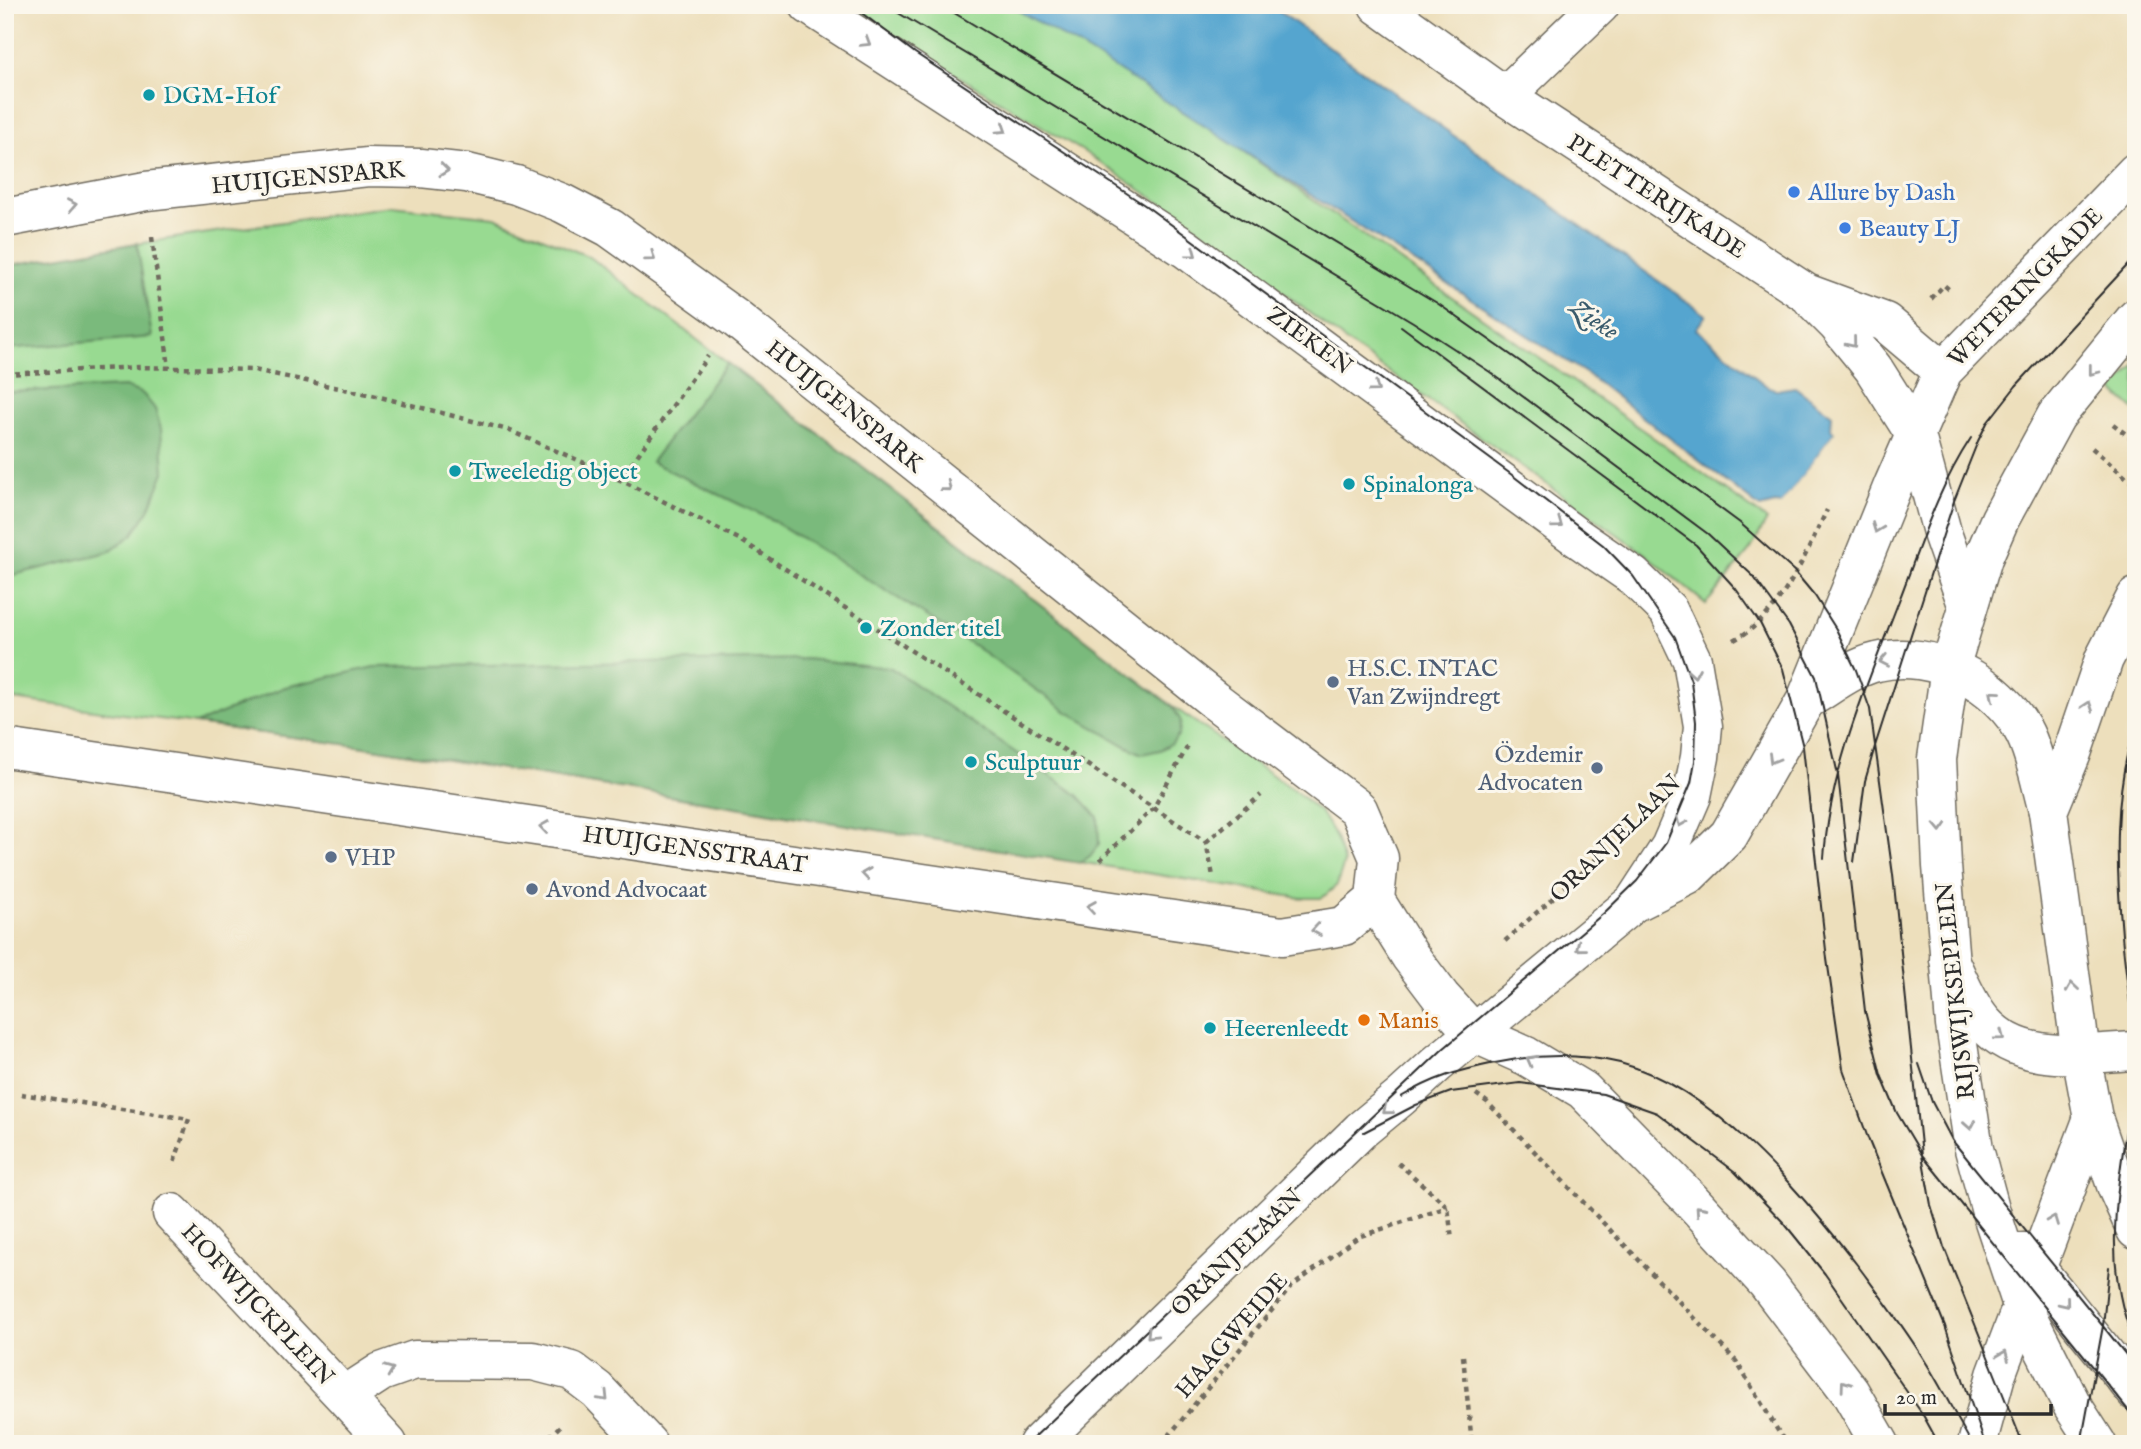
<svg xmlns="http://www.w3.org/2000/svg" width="2141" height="1449" font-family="'IM FELL English',serif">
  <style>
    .green { fill: #98da91; stroke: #62825e; stroke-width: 2 }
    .forest { fill: #7aba7b; stroke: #527253; stroke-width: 2 }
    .water { fill: #54a5cf; stroke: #40687d; stroke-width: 2 }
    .pier { fill: #eddfbc }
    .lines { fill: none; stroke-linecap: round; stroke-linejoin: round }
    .minor-casing { stroke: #6f6a5e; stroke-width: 41 }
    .major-casing { stroke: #6f6a5e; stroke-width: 41 }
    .path { stroke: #6f6a5e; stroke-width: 4.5; stroke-dasharray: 5 5; stroke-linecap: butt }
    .minor { stroke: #fff; stroke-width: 38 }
    .major { stroke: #fff; stroke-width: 38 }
    .tram { stroke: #2b2b2b; stroke-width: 2 }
    .oneway { stroke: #a0a0a0 }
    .culture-dot { fill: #0f9aa8; stroke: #fbf7ec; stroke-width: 2.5 }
    .shop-dot { fill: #3f7fe0; stroke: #fbf7ec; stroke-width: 2.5 }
    .service-dot { fill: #5c6f8a; stroke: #fbf7ec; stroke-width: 2.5 }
    .food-dot { fill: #e8710a; stroke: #fbf7ec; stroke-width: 2.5 }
    .labels { text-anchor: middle; stroke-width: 6; stroke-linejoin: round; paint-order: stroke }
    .culture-label { font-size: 24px; fill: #0d838f; stroke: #fbf7ec; text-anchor: start }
    .street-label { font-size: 24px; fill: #2b2b2b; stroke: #fbf7ec }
    .shop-label { font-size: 24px; fill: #366cbe; stroke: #fbf7ec; text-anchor: start }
    .service-label { font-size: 24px; fill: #4e5e75; stroke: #fbf7ec; text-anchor: start }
    .food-label { font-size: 24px; fill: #c56008; stroke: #fbf7ec; text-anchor: start }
    .water-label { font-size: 26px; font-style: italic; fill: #3b5c6d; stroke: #fbf7ec }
  </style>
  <rect width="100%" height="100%" fill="#fbf7ec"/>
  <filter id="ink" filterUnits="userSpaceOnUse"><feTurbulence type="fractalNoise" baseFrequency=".0143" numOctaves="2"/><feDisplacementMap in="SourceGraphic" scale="14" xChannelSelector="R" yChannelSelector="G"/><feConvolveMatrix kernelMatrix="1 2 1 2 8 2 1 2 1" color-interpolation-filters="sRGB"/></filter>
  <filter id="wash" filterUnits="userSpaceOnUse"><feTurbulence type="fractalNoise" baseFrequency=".00686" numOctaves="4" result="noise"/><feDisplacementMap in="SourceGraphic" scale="28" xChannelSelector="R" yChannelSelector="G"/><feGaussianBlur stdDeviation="1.57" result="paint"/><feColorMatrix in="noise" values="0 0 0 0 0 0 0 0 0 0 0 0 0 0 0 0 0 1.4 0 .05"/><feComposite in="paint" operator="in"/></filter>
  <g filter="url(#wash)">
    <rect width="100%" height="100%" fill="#eddfbc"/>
    <path class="green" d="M840,5H1029L1085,41L1644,431L1767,520L1751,549L1706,604L1645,554L1348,343L1215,240L1086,153Z
      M392,206L495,217L590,257L1172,706L1294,790L1321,813L1336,838L1344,863L1337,885L1322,898H1301L380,749L5,698V266L168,239Z
      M2136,365V411L2112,390Z"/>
    <path class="forest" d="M137,243L152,337L5,349V266Z
      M727,363L1172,706L1181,721L1179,734L1172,743L1160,750L1142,754L1124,745L1066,711L973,645L772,520L651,462Z
      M125,387L143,394L155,409L161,429L164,472L149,510L132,535L108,552L5,577V392Z
      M806,659L891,668L1078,795L1098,817L1099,844L1090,856L1080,863L380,749L195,724L285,687L374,667Z"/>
    <path class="water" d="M1009,5H1270L1706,315L1696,329L1765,385L1776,390L1795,387L1832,415L1831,428L1834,433L1781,505L1775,504L1760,508L1587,374L1110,65Z"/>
    <path class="pier" d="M1834,433L2136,686V806L1780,506Z"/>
  </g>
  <g filter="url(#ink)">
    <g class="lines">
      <defs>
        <path id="minor" d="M809,5L1186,249L1575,536L1633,576L1668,610L1692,660L1703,726L1700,757L1692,796L1670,847L1634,902
          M1378,5L1505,96L1806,293L1885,322L1943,371
          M1505,96L1600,5
          M5,218L146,191L368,167L421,168L467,173L516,185L562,203L610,228L735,318L1214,700L1358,809L1379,858L1375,900L1410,956L1441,997L1474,1033L1526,1056L1583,1090L1691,1200L1767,1283L1850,1392L1880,1444
          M1812,299L1837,324L1873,368L1916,436L1943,536L1968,607
          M1806,700C1829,687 1851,668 1877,662C1932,648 2000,683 2025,734C2036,757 2041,786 2048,811
          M5,748L1282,936L1344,926L1375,900
          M1949,960C1959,980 1968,1005 1983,1022C2021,1066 2084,1053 2136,1051
          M172,1213L344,1396
          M2023,1252L2136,1392
          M388,1444L344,1396L381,1372L415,1360L533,1361L572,1371L597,1390L648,1444
          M1038,1444L1361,1130L1401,1097L1437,1064L1633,903L1687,876L1729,835L1806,700L1894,483L1943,371L2136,172
          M1977,1444L1996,1375L2093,1118"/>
        <path id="major" d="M2136,597L2104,659L2072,753L2048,811L2081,1054L2093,1118L2117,1188L2136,1230
          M2097,1444L2072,1405L2023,1308L1991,1212L1974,1149L1955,1025L1942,866L1937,759L1950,668L1983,558L2000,519L2056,416L2136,318"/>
      </defs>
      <use href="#minor" class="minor-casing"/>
      <use href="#major" class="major-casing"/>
      <path class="path" d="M152,237L169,368
        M1931,299L1944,285L1952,292
        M5,374L140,367L254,370L372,395L508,430L596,468L739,539L1206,842L1213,876
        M2113,424L2136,442
        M2092,448L2136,486
        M620,480L708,356
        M1734,640C1782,615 1804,557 1827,510
        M1206,842L1261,795
        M1100,860L1153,809L1189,744
        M1505,941L1605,851
        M21,1094L189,1119L173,1166
        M1476,1094L1487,1102L1736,1361L1786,1444
        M1398,1163L1448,1207L1452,1240
        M1463,1356L1472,1444
        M542,1444L561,1425
        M1162,1444L1291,1287L1358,1237L1448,1207"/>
      <use href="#minor" class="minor"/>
      <use href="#major" class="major"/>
      <path class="tram" d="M851,5L915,53L1146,206L1512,475L1603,545L1633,576L1675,637L1691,681L1696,722L1695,761L1691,783L1666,843L1637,881L1604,913L1443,1049L1027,1444
        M885,5L1413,322L1490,372L1708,534L1753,576L1789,625L1816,677L1838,775L1865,1011L1881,1075L1897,1113L1922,1155L2136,1420
        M941,5L1437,303L1545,379L1740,523L1795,572L1815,596L1836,629L1856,670L1870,709L1893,875L1922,1155L1931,1205L1944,1247L2023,1444
        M1401,326L1696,545L1736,589L1760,623L1783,669L1803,747L1827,959L1843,1069L1869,1141L1945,1326L1985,1444
        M2136,724C2113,789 2116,866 2122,935C2125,974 2133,1012 2134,1051C2134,1078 2130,1104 2126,1131C2115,1203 2104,1276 2136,1345
        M1824,858C1830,768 1868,682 1900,598C1921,543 1938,488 1971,438
        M1854,862L1865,781L1876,743L1954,501L1978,441L1987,423L2016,386L2136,256
        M1919,1064L1932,1102L1952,1140L2136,1367
        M1401,1097C1435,1077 1457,1071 1495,1063C1537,1054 1578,1053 1620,1063C1714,1088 1801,1192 1858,1266C1881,1297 1905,1328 1925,1361C1942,1388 1956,1417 1972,1444
        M1364,1132L1416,1105L1451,1092L1520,1083L1603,1094L1657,1113L1734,1171L1784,1223L1825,1274L1923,1415L1939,1444
        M2081,1444L2103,1326L2109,1267"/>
    </g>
    <defs><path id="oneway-chevron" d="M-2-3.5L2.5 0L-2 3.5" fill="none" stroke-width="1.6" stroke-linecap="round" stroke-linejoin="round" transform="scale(1.75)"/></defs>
    <g class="oneway">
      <use href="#oneway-chevron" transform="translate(866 42) rotate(32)"/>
      <use href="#oneway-chevron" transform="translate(1002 129) rotate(33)"/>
      <use href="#oneway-chevron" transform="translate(444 170) rotate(6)"/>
      <use href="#oneway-chevron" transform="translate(72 205) rotate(-11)"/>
      <use href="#oneway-chevron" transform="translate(1192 253) rotate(36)"/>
      <use href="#oneway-chevron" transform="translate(651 257) rotate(36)"/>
      <use href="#oneway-chevron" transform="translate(1852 343) rotate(51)"/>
      <use href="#oneway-chevron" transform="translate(2093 371) rotate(128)"/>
      <use href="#oneway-chevron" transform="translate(1375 388) rotate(36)"/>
      <use href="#oneway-chevron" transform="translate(947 487) rotate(39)"/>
      <use href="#oneway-chevron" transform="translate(1558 524) rotate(36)"/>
      <use href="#oneway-chevron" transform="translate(1877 528) rotate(111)"/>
      <use href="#oneway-chevron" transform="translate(1884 661) rotate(169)"/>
      <use href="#oneway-chevron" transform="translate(1694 673) rotate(80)"/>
      <use href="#oneway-chevron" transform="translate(1994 695) rotate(-140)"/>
      <use href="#oneway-chevron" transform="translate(2088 706) rotate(-71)"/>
      <use href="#oneway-chevron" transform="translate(1773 759) rotate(120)"/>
      <use href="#oneway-chevron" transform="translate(1681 822) rotate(113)"/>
      <use href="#oneway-chevron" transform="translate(544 827) rotate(-172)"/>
      <use href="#oneway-chevron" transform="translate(1940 827) rotate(88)"/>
      <use href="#oneway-chevron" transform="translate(866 874) rotate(-172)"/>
      <use href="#oneway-chevron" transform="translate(1091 907) rotate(-171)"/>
      <use href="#oneway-chevron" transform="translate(1316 930) rotate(171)"/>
      <use href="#oneway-chevron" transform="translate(1580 947) rotate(141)"/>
      <use href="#oneway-chevron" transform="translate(2072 987) rotate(-98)"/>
      <use href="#oneway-chevron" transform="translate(2000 1036) rotate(36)"/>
      <use href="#oneway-chevron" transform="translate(1531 1060) rotate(-151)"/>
      <use href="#oneway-chevron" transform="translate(1387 1110) rotate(141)"/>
      <use href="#oneway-chevron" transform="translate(1970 1125) rotate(80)"/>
      <use href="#oneway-chevron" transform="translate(1700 1210) rotate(-132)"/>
      <use href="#oneway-chevron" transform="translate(2053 1220) rotate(-69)"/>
      <use href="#oneway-chevron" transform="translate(2065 1303) rotate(51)"/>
      <use href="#oneway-chevron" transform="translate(1151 1334) rotate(136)"/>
      <use href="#oneway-chevron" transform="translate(2004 1355) rotate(-68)"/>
      <use href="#oneway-chevron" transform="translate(389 1370) rotate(-22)"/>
      <use href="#oneway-chevron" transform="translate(1845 1385) rotate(-126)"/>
      <use href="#oneway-chevron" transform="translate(604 1397) rotate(46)"/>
    </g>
  </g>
  <g class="culture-dot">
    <circle cx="149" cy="95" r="7"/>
    <circle cx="455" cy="471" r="7"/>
    <circle cx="1349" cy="484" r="7"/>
    <circle cx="866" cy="628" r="7"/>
    <circle cx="971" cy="762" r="7"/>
    <circle cx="1210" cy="1028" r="7"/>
  </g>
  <g class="shop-dot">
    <circle cx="1794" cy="192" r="7"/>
    <circle cx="1845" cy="228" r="7"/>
  </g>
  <g class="service-dot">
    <circle cx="1333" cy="682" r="7"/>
    <circle cx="1597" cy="768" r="7"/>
    <circle cx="331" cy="857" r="7"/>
    <circle cx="532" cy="889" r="7"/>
  </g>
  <circle class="food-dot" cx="1364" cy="1020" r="7"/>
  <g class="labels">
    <g class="culture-label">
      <text x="163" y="103">DGM-Hof</text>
      <text x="469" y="479">Tweeledig object</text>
      <text x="1363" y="492">Spinalonga</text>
      <text x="880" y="636">Zonder titel</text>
      <text x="985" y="770">Sculptuur</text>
      <text x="1224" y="1036">Heerenleedt</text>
    </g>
    <g class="street-label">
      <text transform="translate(308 177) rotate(-5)" y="8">HUIJGENSPARK</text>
      <text transform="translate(1657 196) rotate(33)" y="8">PLETTERIJKADE</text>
      <text transform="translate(2025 287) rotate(-46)" y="8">WETERINGKADE</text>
      <text transform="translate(1310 340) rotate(36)" y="8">ZIEKEN</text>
      <text transform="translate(845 406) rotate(39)" y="8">HUIJGENSPARK</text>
      <text transform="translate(1615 838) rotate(-44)" y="8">ORANJELAAN</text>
      <text transform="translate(695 849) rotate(8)" y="8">HUIJGENSSTRAAT</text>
      <text transform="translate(1955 991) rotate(-96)" y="8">RIJSWIJKSEPLEIN</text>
      <text transform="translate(1236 1252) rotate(-44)" y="8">ORANJELAAN</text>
      <text transform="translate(258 1304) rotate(47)" y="8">HOFWIJCKPLEIN</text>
      <text transform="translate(1231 1335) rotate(-49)" y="8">HAAGWEIDE</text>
    </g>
    <g class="shop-label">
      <text x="1808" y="200">Allure by Dash</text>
      <text x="1859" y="236">Beauty LJ</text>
    </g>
    <g class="service-label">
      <text x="1347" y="676">H.S.C. INTAC<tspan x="1347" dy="28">Van Zwijndregt</tspan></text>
      <text x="1583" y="762" text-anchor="end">Özdemir<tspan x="1583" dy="28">Advocaten</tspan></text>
      <text x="345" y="865">VHP</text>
      <text x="546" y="897">Avond Advocaat</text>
    </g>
    <g class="food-label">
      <text x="1378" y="1028">Manis</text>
    </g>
    <g class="water-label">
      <text transform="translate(1595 318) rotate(35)" y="9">Zieke</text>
    </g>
  </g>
  <rect width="2141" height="1449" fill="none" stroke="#fbf7ec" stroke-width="28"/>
  <path d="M1885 1404v10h166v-10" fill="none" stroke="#2b2b2b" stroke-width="3.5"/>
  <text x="1896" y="1404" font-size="21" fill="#2b2b2b" stroke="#fbf7ec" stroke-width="5" paint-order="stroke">20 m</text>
</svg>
